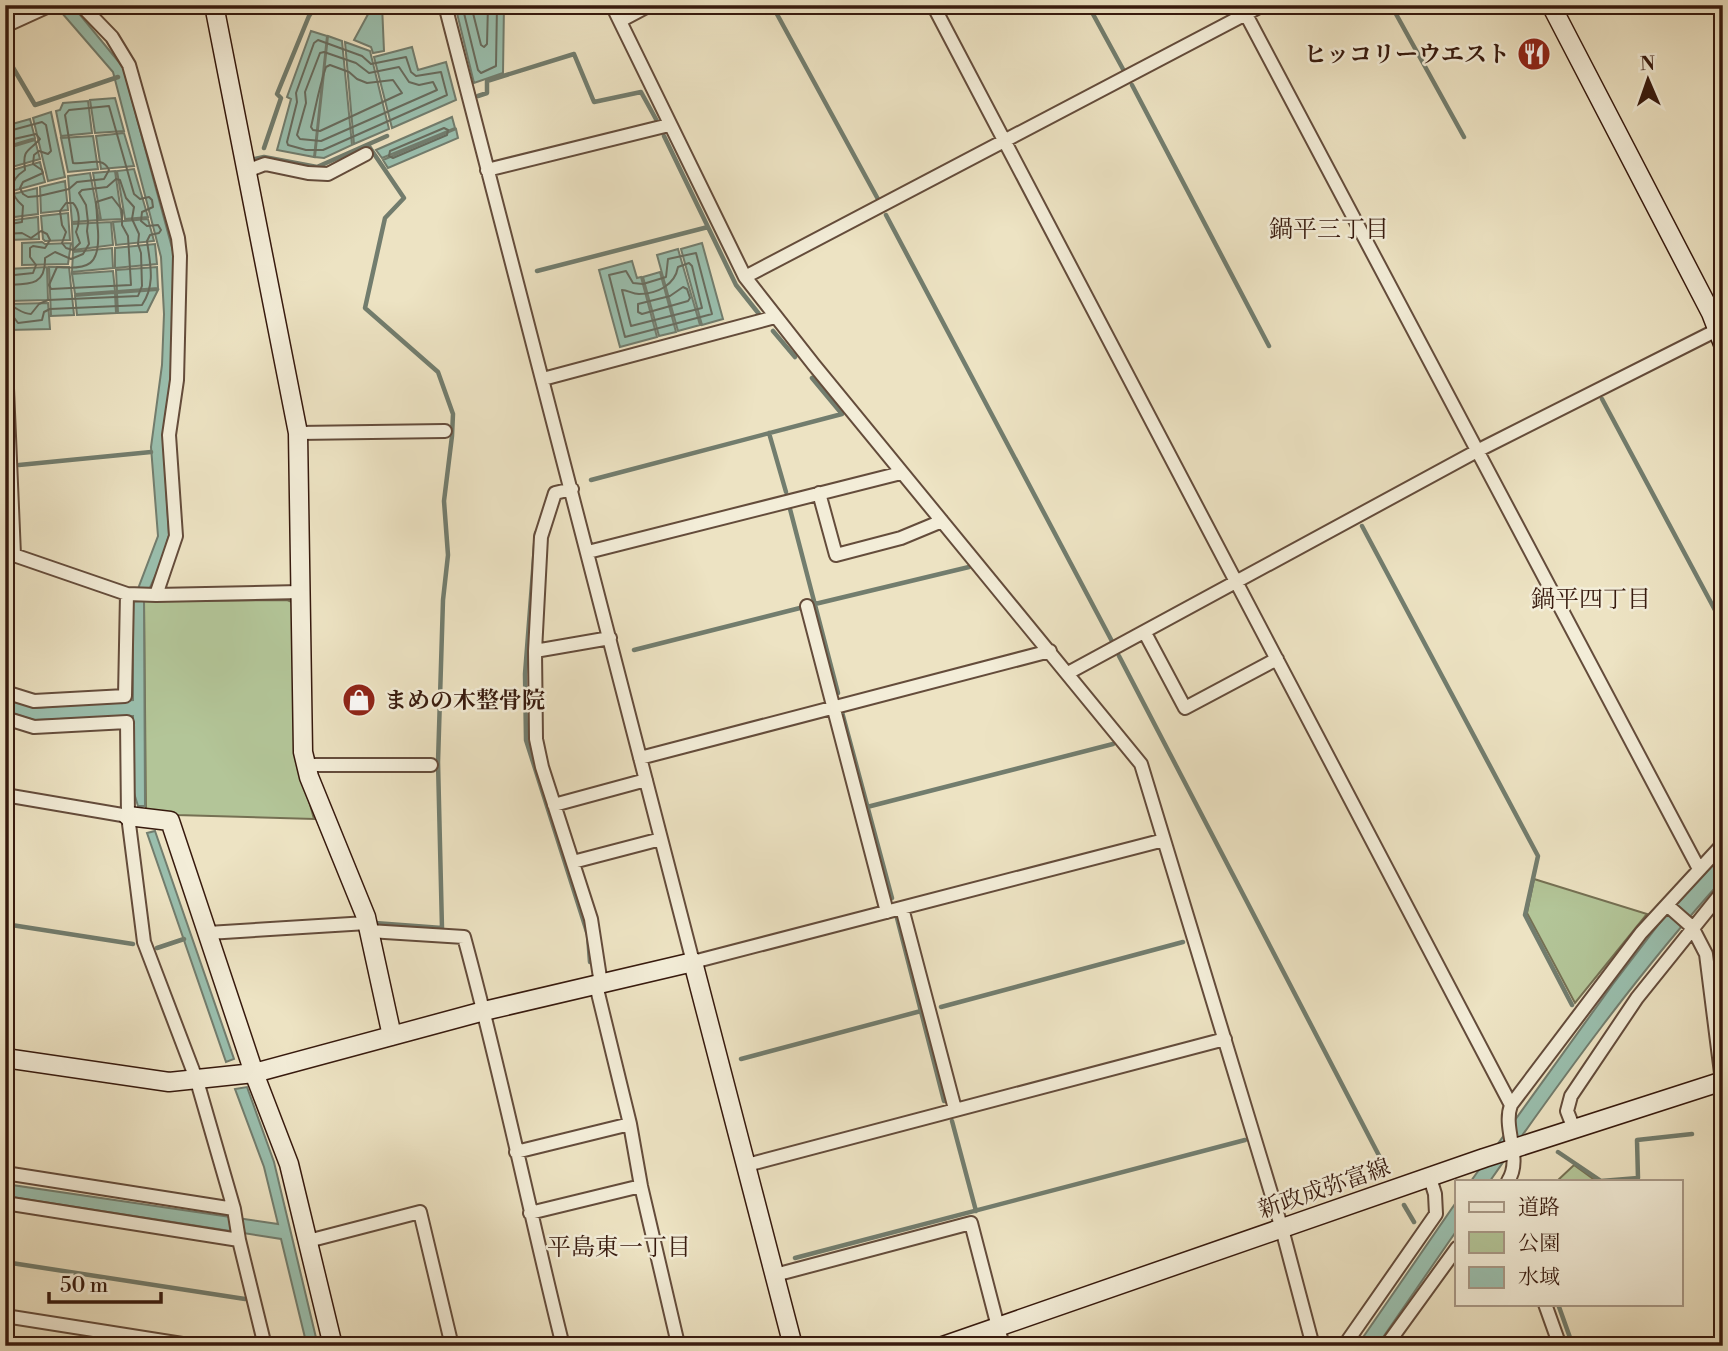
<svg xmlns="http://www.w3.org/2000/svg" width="1728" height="1351" font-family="'Libre Bodoni','Noto Serif JP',serif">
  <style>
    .green { fill: #b3c598; stroke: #757053; stroke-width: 2 }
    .water { fill: #9abfae; stroke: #727d6e; stroke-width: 2 }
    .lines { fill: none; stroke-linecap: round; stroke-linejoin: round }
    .shore { stroke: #686c5e; stroke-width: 2 }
    .stream { stroke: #727d6e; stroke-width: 4.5 }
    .street-casing { stroke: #644c3b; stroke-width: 16 }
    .secondary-casing { stroke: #371a0e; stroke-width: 21 }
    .street { stroke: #f3edd8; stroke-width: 12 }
    .secondary { stroke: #f3edd8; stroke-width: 18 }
    .labels { text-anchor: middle; stroke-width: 5; stroke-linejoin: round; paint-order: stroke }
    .poi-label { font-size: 23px; font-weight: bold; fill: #371a0e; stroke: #f3edd8; text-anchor: end }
    .street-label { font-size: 23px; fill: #371a0e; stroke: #f3edd8 }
    .neighbourhood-label { font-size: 24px; fill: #371a0e; stroke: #f3edd8 }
  </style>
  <rect width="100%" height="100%" fill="#ede3c3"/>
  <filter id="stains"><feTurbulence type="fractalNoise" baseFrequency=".00286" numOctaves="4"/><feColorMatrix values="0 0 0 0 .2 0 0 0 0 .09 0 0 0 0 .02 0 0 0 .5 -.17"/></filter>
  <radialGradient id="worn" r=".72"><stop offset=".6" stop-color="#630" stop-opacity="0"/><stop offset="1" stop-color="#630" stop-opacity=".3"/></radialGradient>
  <path class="green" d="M287,600L292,602L295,750L314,819L176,815L146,812L144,601Z
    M1534,879L1647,914L1575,1003L1527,913Z
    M1574,1165L1596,1181H1557Z"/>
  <path class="water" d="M55,5H72L123,67L174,255L171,383L163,435L169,535L161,563L144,601L145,806H138L134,793L133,716L34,720L5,711V698L35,708L133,700V602L158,536L151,447L162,365L164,314L161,257L113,72Z
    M373,5H382L384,51L373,53L371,47L354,40Z
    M455,5H504L503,73L474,83Z
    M311,31L327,36L314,157L277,150L291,99L287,97Z
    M328,36L342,41L352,145L324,158L315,157Z
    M345,42L370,51L389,129L354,144Z
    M412,47L418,70L446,62L456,100L392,128L374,57Z
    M115,98L124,131L95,133L90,100Z
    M88,101L92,133L61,136L56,111L60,110L63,103Z
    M51,112L65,177L48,181L33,118Z
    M452,117L455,128L382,158L376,150Z
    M30,119L35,138L5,147V126Z
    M456,129L458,138L388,168L383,160Z
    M124,133L134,166L101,169L96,136Z
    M93,136L98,169L68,172L61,138Z
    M35,140L40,159L5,169V149Z
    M40,162L45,182L5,193V172Z
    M134,169L148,217L125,219L117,171Z
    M115,171L122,219L101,220L93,173Z
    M90,173L99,220L72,222L68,176Z
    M65,181L68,210L41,213L40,187Z
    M37,188L38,214L6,218L5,196Z
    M68,213L70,240L45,241L43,239L41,216Z
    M38,217L39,239L8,240L6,221Z
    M148,219L154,241L116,245L113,222Z
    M111,222L113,245L73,250L72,224Z
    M42,242L45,244L71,243L68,264L22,265V243Z
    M702,243L723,319L702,325L681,249Z
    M155,244L157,264L115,268V248Z
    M112,248L113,268L72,272L73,252Z
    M678,249L700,325L678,331L657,255Z
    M632,261L637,278L641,277L657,337L620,347L599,270Z
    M47,267L48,300L8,301L7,269Z
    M49,267H69L74,315L51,316Z
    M157,267L158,288L117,291L116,270Z
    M113,271L115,291L75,294L72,274Z
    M660,272L676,332L659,336L643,277Z
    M158,290L147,312L118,313L117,293Z
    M115,293L116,313L77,315L75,296Z
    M48,303L50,329L9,330L8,304Z
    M155,831L234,1059L226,1062L147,833Z
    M1723,854V879C1638,973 1563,1077 1490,1181H1471L1613,984L1665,916Z
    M247,1087L274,1162L318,1346H307L281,1239L5,1196V1184L278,1224L264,1167L235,1089Z
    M1457,1201V1230L1377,1346H1357Z"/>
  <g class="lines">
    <path class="shore" d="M462,5L478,70L481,73L496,66L497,5
      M471,5L481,45L484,47L487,44L488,5
      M318,40L362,56L371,64L406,57L411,72L416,76L441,72L447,95L323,150H306L288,145L287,142L297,102L296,93L314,43Z
      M324,52L356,63L369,73L399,67L409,82L419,85L433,82L437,90L321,141L300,139L297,135L306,103L305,92L320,53Z
      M330,65L349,72L357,79L367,83L393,80L402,93L320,131L313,130L311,127C316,106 319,87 326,67Z
      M444,128L448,130L447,135L393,158L389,156L390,151Z
      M5,132L42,122L46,125L51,151L48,154L39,151L34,155L33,164L42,170L43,173L23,182L20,188L23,194L28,197L39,196L69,189L77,182L104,179L109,170C103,155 86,165 73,163L65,115L69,110L109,106L134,194L140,199L149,197L152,200L153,207L142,212L141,221L147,226L158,225L161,230L159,233L150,235L147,241C150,264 156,284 142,305L50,309L44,312L42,320L18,323L12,315L5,314
      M5,141L36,134L40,139C29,152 22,148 25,170C8,181 9,194 23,206L22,222L5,225
      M112,197L122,210V225L128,236L131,285L51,289L49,285L57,267C89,270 100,265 98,231C97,221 97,212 96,202Z
      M66,203H73C80,210 80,224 76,232L80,243L73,250L66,248L62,243L66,232L62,225L60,211Z
      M5,234L22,233L31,238L41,231L47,234L50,240L45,248L33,246L30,248V257L36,265L33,273L5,276
      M696,253L712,314L625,337L609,275L626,271L633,283L643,284L666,277L668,259Z
      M689,263L692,266L702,308L631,326L622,290C628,290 632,294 639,294C657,294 675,285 678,267Z
      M5,285C28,284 46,287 45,258L55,252L71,259L83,254L89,244L87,231L88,222L86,205L79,193L82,190L107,187L116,179L120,180L126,198L134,207L132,219L139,234L138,244L141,253L142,286L138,296L48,300L39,304L31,314C20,314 16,305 5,305
      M683,287L687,289L690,298L688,301L642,314L638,312V304L670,296Z"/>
    <path class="stream" d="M772,5L879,201
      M1088,5L1124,71
      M1391,5L1464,137
      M1717,5L1723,16
      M5,54L35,105L118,77
      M1132,85L1269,346
      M478,96L487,93V81L574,54L594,102L641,92L657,121
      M664,136L736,285L759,314
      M368,145L404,198L385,218L365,308L438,372L453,414L452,436L444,501L448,555L443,600L438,762L442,928L375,923
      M264,148L281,98L277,94L309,16L316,5
      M255,159L264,157L317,167L387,136
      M886,215L1114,645
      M537,271L708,227
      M773,331L795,357
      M1602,399L1723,625
      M769,433L786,492
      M19,465L151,452
      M591,480L842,414L812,378
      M790,509L838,693
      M1362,526L1538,856L1525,915L1572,1005
      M536,533L525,674L526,740L588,935L590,962
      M815,604L969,567
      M634,650L800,608
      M1119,656L1386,1169
      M842,712L892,898
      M867,807L1113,744
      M897,918L944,1101
      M5,924L133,944
      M157,948L184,939
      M941,1007L1183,942
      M741,1059L921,1011
      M952,1121L976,1211
      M1558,1152L1601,1181L1638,1178L1637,1140L1692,1134
      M1404,1205L1414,1222
      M795,1258L1245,1140
      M5,1262L245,1299
      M1558,1304L1573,1346"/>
    <defs>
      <path id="street" d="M81,5L112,37L129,65L178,238L180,256L177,380L169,435L176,536L156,595
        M445,5L693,962L1164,840
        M612,5L745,277L814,365L1141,764L1282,1229L1313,1346
        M933,5L1511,1105
        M1241,5L1699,869
        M620,21L650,5
        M5,26L51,5
        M487,170L669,125
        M247,171L265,164L308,173L328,174L366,154
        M745,277L1263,5
        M5,341L14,555
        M543,379L775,317
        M298,433L445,431
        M572,489L555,493L541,537L535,651L536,739L542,767L591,919L601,984
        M819,493L836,555L901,538L942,521
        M5,552L127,594L156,595L300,592
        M588,552L901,473
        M807,606L887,912
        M1145,633L1185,708L1277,659
        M535,651L610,638
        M1068,673L1477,451L1723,327
        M5,692L34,701L125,696L127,594
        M5,718L34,727L127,722L128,816L144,942L197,1081L234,1209L239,1240L265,1346
        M640,758L1050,651
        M306,765H431
        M5,795L128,816
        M554,805L646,780
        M573,862L661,839
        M1667,905L1692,927L1706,954L1723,1089
        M902,908L955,1109
        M369,931L464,937C501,1072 529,1210 563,1346
        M208,933L367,923
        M596,985L630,1124L641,1186L678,1344L673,1346
        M1574,1129L1567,1111L1571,1096L1637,998L1723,891
        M516,1152L630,1124
        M747,1165L1225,1039
        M5,1173L234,1209
        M1508,1181C1523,1158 1502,1129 1511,1105L1641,933L1723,844
        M5,1203L239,1240
        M530,1213L641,1186
        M308,1241L420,1212L452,1346
        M775,1275L971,1223L1003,1346
        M1545,1304L1560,1346
        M5,1316L195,1346
        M1344,1346L1436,1214L1435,1194L1430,1178
        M1386,1346L1457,1248"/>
      <path id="secondary" d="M214,5L298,433L303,752L309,777L366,917L392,1036
        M1551,5L1711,313L1723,344
        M128,816L170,821L254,1073L289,1164L333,1346
        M5,1058L169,1082L254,1073L484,1011L693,962L793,1346
        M943,1346L1484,1158L1723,1081"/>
    </defs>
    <use href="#street" class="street-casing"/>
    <use href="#secondary" class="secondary-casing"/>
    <use href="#street" class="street"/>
    <use href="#secondary" class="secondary"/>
  </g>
  <defs>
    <symbol id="restaurant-disc" viewBox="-11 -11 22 22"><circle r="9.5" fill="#8f2418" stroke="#f3edd8"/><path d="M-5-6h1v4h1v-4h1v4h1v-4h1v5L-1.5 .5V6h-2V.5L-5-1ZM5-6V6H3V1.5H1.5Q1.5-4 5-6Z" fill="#fff"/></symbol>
    <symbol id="shop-disc" viewBox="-11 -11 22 22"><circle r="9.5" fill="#8f2418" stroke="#f3edd8"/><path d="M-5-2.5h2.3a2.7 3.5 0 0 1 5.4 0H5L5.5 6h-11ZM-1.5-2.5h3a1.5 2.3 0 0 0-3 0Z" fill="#fff"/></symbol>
  </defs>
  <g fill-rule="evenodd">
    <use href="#restaurant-disc" x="1515" y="35" width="38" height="38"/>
    <use href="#shop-disc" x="340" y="681" width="38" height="38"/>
  </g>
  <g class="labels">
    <g class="poi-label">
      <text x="1510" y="62">ヒッコリーウエスト</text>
      <text x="384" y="708" text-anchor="start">まめの木整骨院</text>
    </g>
    <g class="street-label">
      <text transform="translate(1324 1188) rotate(-19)" y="8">新政成弥富線</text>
    </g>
    <g class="neighbourhood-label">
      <text x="1329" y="237">鍋平三丁目</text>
      <text x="1591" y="607">鍋平四丁目</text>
      <text x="619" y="1255">平島東一丁目</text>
    </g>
  </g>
  <rect width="1728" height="1351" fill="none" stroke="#ede3c3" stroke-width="28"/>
  <rect x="7" y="7" width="1714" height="1337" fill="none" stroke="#371a0e" stroke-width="3.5"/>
  <rect x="14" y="14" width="1700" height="1323" fill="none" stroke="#371a0e" stroke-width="2"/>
  <rect x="1455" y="1180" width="228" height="126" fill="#f3edd8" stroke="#a89987" stroke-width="2"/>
  <rect x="1469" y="1202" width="35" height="10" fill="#f3edd8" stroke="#a89987" stroke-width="2"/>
  <text x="1518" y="1214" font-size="21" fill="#371a0e">道路</text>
  <rect x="1469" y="1232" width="35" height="21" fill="#b3c598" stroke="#a89987" stroke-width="2"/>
  <text x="1518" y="1250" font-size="21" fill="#371a0e">公園</text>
  <rect x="1469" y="1267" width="35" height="21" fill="#9abfae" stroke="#a89987" stroke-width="2"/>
  <text x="1518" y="1284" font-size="21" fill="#371a0e">水域</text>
  <g transform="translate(1648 80) rotate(358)" stroke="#f3edd8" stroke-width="5" paint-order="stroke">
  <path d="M0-5L12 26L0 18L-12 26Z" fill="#371a0e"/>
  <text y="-10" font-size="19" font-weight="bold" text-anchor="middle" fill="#371a0e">N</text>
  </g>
  <path d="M49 1292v10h112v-10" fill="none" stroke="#371a0e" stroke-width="3.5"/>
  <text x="60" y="1292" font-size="21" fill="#371a0e" stroke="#f3edd8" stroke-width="5" paint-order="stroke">50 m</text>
  <rect width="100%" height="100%" filter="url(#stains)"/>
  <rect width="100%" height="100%" fill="url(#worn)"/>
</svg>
